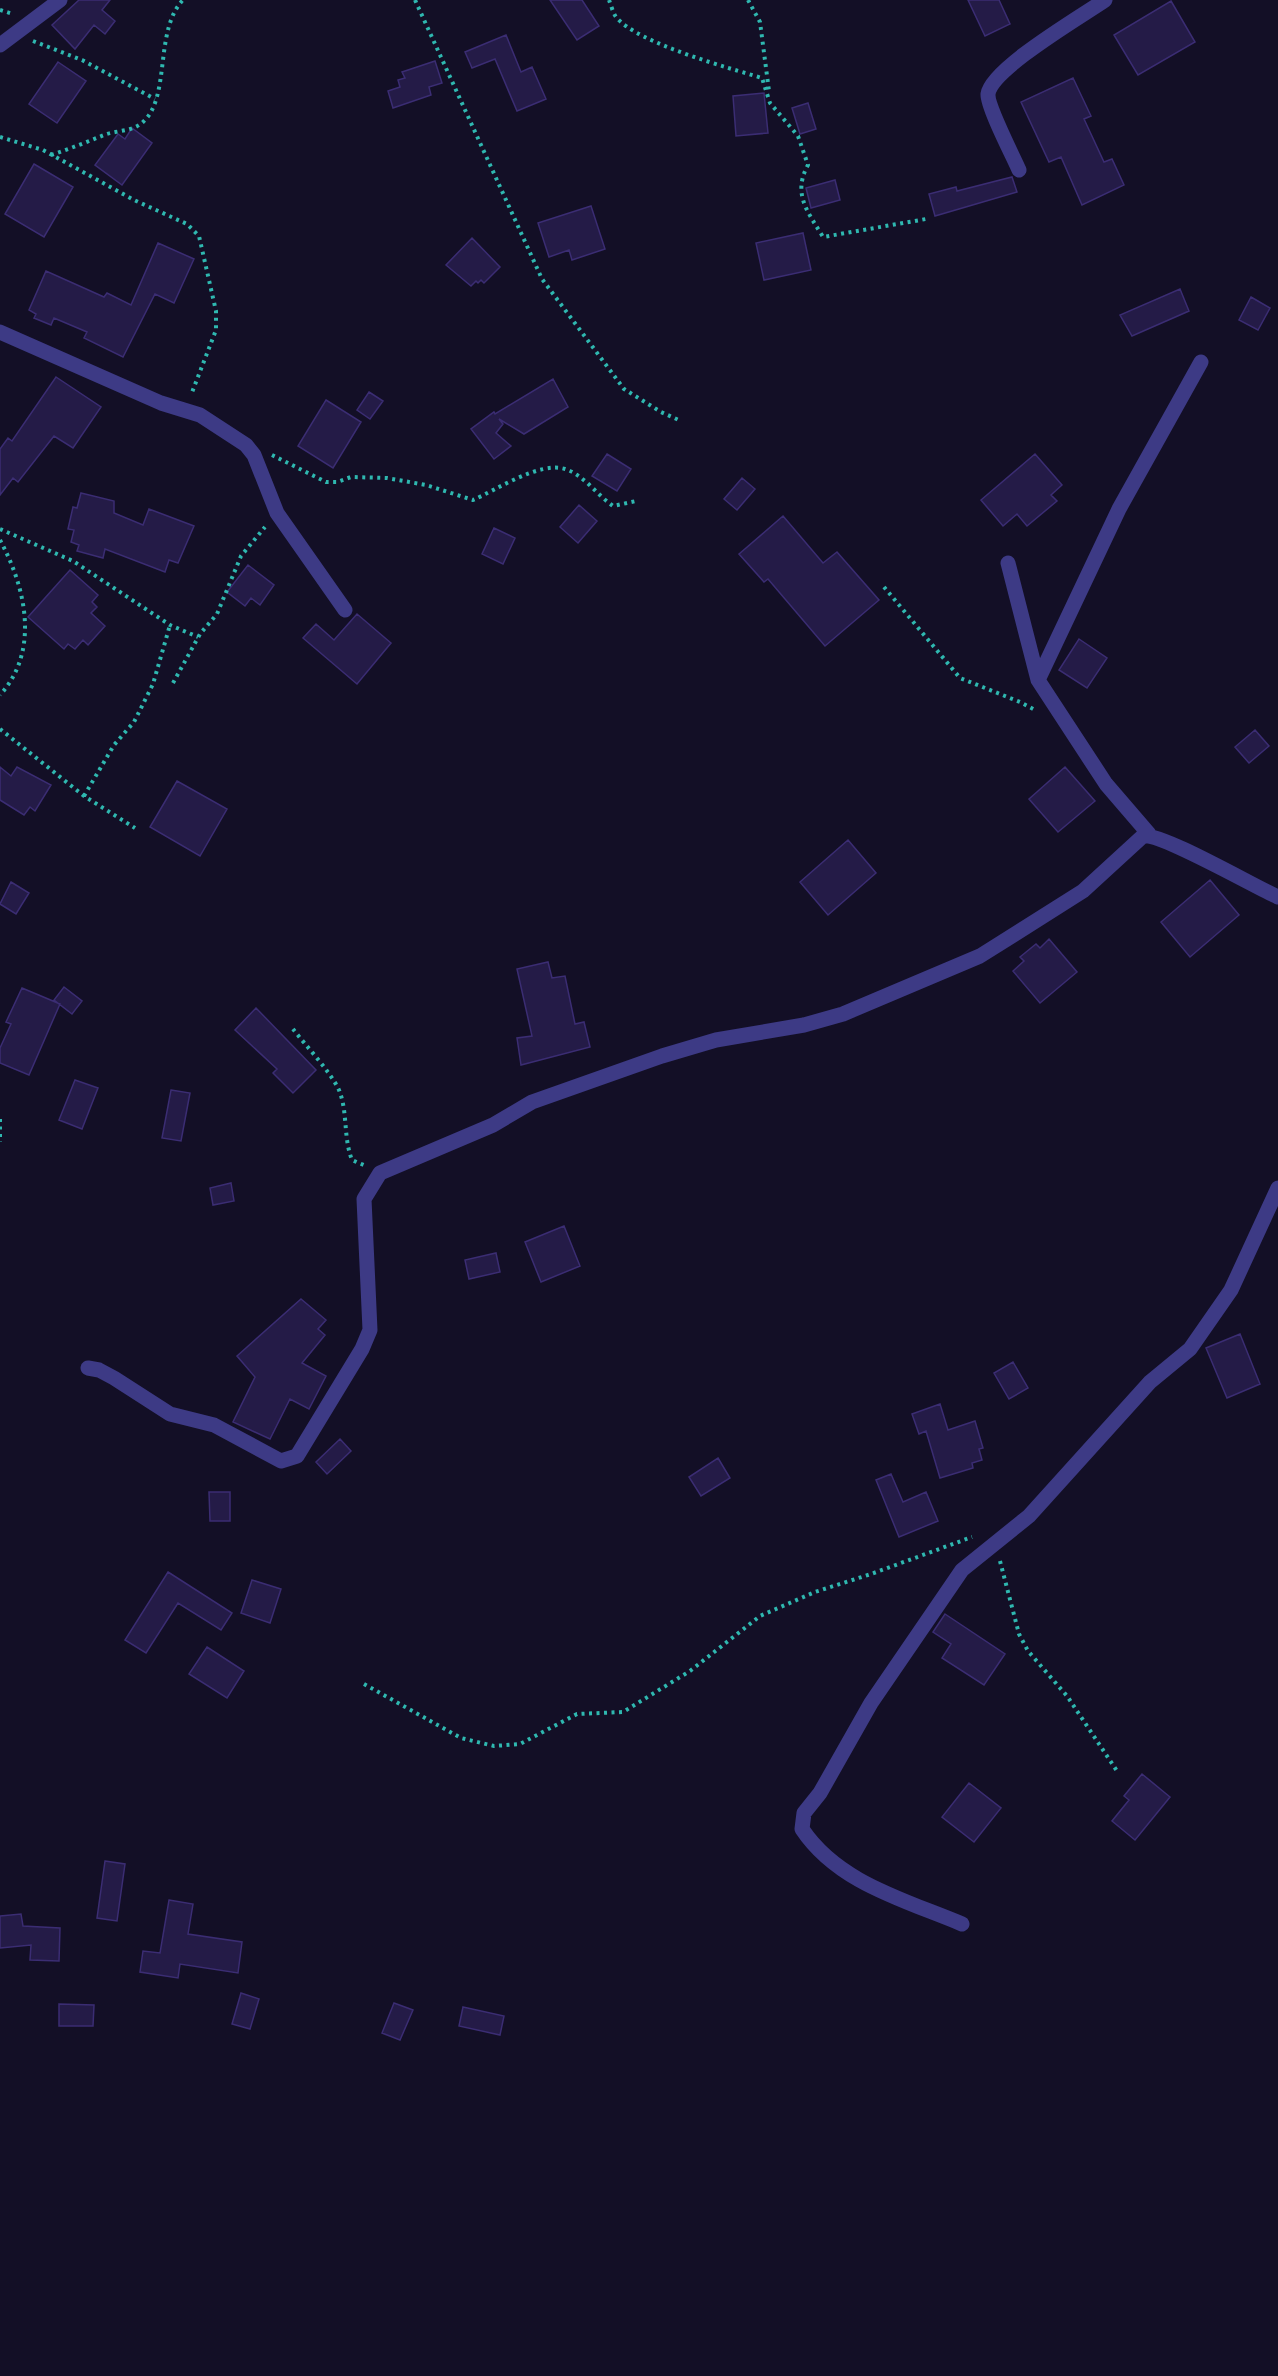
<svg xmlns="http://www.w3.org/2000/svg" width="1278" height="2376" font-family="Quicksand,sans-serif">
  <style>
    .building { fill: #241b47; stroke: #3b2d73; stroke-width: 1.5 }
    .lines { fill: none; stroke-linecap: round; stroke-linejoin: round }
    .path { stroke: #2fb8b0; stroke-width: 4; stroke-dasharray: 3 4.5; stroke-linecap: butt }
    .street { stroke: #3d3a85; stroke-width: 15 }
  </style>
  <rect width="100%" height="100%" fill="#130f26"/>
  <path class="building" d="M79,0H110L102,10L115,21L105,34L94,25L75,49L52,25Z
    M550,0H582L599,26L577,40Z
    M968,0H999L1010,24L985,36Z
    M1171,1L1195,42L1138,75L1114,35Z
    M506,35L521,72L532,67L546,99L517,111L495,59L472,68L465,52Z
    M435,61L442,83L429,87L431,95L393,108L388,91L400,87L398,80L405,78L402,72Z
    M58,62L86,81L57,123L29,104Z
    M1073,78L1091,116L1084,119L1104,162L1112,159L1124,185L1082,205L1061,157L1049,162L1021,102Z
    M764,93L768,133L736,136L733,96Z
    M808,103L816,129L800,134L792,108Z
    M132,128L152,143L122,185L95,165L118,134L125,139Z
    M34,164L73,187L44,237L5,214Z
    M1012,177L1017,192L935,216L929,194L956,187L957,191Z
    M835,180L840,200L811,208L806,188Z
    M591,206L605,249L572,260L569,250L549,257L538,223Z
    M803,233L811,270L764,280L756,243Z
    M472,238L500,267L484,283L481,280L478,283L476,281L471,286L446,265Z
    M158,243L194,259L174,303L155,294L123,357L84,338L87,332L54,318L51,325L34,318L36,314L29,310L46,271L104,297L107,293L131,305Z
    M1180,289L1189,311L1132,336L1120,315Z
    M1251,297L1270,308L1258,330L1239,320Z
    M56,377L101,407L73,448L54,436L18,482L13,478L0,495V449L8,438L12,441Z
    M553,379L568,407L524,434L499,419L503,424L496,433L511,446L494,459L471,429L494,412L495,414Z
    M369,392L383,401L370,419L357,410Z
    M326,400L361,422L333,468L298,446Z
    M607,454L631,469L617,491L592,476Z
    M1035,454L1062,485L1051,495L1057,501L1027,526L1017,514L1003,526L981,500Z
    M742,478L755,489L737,510L724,499Z
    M81,493L114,501V513L143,525L149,509L194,526L178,563L169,560L165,572L105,549L103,558L77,551L79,545L71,542L74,530L68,529L73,507L77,508Z
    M579,505L597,521L578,543L560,527Z
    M783,516L823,563L837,552L879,600L825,646L768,579L764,582L739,554Z
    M494,528L515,538L503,564L482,554Z
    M248,565L274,585L260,605L251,598L245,606L227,592Z
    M70,570L98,595L92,602L97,607L91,613L105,626L88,645L83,640L75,649L68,644L64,649L28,617Z
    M357,614L391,643L357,684L303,638L316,624L334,640Z
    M1079,639L1107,658L1087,688L1059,670Z
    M1255,730L1269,746L1249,763L1235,747Z
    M0,767L11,776L17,767L51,785L35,811L30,807L24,815L0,800Z
    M1065,767L1095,801L1058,832L1029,799Z
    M177,781L227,809L200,856L150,827Z
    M848,840L876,873L828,915L800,882Z
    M1210,880L1239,915L1190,957L1161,922Z
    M11,882L29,893L16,914L0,904Z
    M1049,939L1077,972L1040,1003L1013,971L1024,961L1020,957L1036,944L1040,948Z
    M548,962L552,978L565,976L575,1024L584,1022L590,1047L521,1065L517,1038L532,1036L517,969Z
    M64,987L82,1001L72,1014L54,1000Z
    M22,988L60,1004L29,1075L0,1063V1048L11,1024L6,1022Z
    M256,1008L316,1070L293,1093L273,1073L277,1069L235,1030Z
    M75,1080L98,1088L82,1129L59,1120Z
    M171,1090L190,1093L181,1141L162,1138Z
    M231,1183L234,1201L213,1205L210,1188Z
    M564,1226L580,1266L541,1282L525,1242Z
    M496,1253L500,1272L469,1279L465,1260Z
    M301,1299L326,1320L318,1329L325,1335L302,1363L326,1376L309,1409L290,1399L270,1439L233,1422L255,1377L237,1356Z
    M1240,1334L1260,1384L1227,1398L1206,1348Z
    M1013,1362L1028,1388L1009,1399L994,1373Z
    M940,1404L948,1430L975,1421L983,1448L979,1449L982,1460L972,1463L973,1468L940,1478L926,1431L919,1434L912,1414Z
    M340,1439L351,1451L327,1474L316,1462Z
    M718,1458L730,1478L701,1496L689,1477Z
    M891,1474L903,1502L926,1492L938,1521L899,1537L876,1480Z
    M209,1492H230V1521H210Z
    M168,1572L232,1613L221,1630L178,1603L146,1653L125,1640Z
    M252,1580L281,1589L270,1623L241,1613Z
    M945,1614L1005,1654L984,1685L942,1658L951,1644L933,1632Z
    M207,1647L244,1671L227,1698L189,1674Z
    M1142,1774L1170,1797L1135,1840L1112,1821L1129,1800L1124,1796Z
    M969,1783L1001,1808L974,1842L942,1817Z
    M105,1861L125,1864L117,1921L97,1918Z
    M169,1900L193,1904L188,1934L242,1942L238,1973L180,1964L178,1978L140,1972L143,1951L160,1953Z
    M21,1914L23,1926L60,1928L59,1961L30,1960L31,1945L0,1948V1916Z
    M241,1993L259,1999L250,2029L232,2024Z
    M394,2003L413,2010L400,2040L382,2033Z
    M59,2004L94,2005L93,2026H59Z
    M463,2007L504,2016L500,2035L459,2026Z"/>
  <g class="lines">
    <path class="path" d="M415,0L542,279L624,389L661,412L681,421
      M609,0C611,5 613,13 616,17C637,43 729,68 762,78L770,103L798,136L808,165C792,194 808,212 823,237L926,219
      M748,0L760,22L769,91
      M0,10L13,14
      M33,41L82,60L155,99
      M0,137L43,150L134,200L187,224L199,236L216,311V330L191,395
      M51,155C69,149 87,142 104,135C117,130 132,132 143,122C171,97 154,30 183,0
      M272,455L326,482H337L351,477L387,478L426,485L473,500C496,490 540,461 565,469C584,475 597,495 613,506L636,501
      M0,529L73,561L170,625L198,637
      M0,540C26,588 40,651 0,695
      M884,587L960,678L1020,702L1037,711
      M173,683L200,634L217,614L241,556L265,527
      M0,729L84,796L135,828
      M84,796L114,745L134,722L153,684L170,625
      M293,1029C306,1046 330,1071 339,1090C348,1112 343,1137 352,1160L366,1166
      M0,1119V1142
      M1000,1561L1019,1634L1028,1651L1067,1696L1117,1771
      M364,1684L461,1738L494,1746L520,1744L577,1714L623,1712L690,1671L760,1616L815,1592L871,1574L972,1537"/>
    <path class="street" d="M0,45L60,0
      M1019,170C1013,156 987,106 988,94C991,69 1082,16 1105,0
      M0,332L161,403L200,415L246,445L254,455L277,513L345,610
      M1008,563L1038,680L1106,784L1149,834
      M1038,680L1119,509L1201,362
      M88,1368L99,1370L114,1378L170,1414L214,1425L281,1461L297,1456L362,1349L370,1330L364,1199L380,1173L493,1125L532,1102L662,1056L716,1040L804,1025L843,1014L980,956L1083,891L1143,836C1160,832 1255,887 1278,897
      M962,1924C905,1900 838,1883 802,1829L804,1813L820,1793L871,1703L962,1570L1029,1516L1150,1382L1190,1349L1231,1290L1278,1188"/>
  </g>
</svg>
